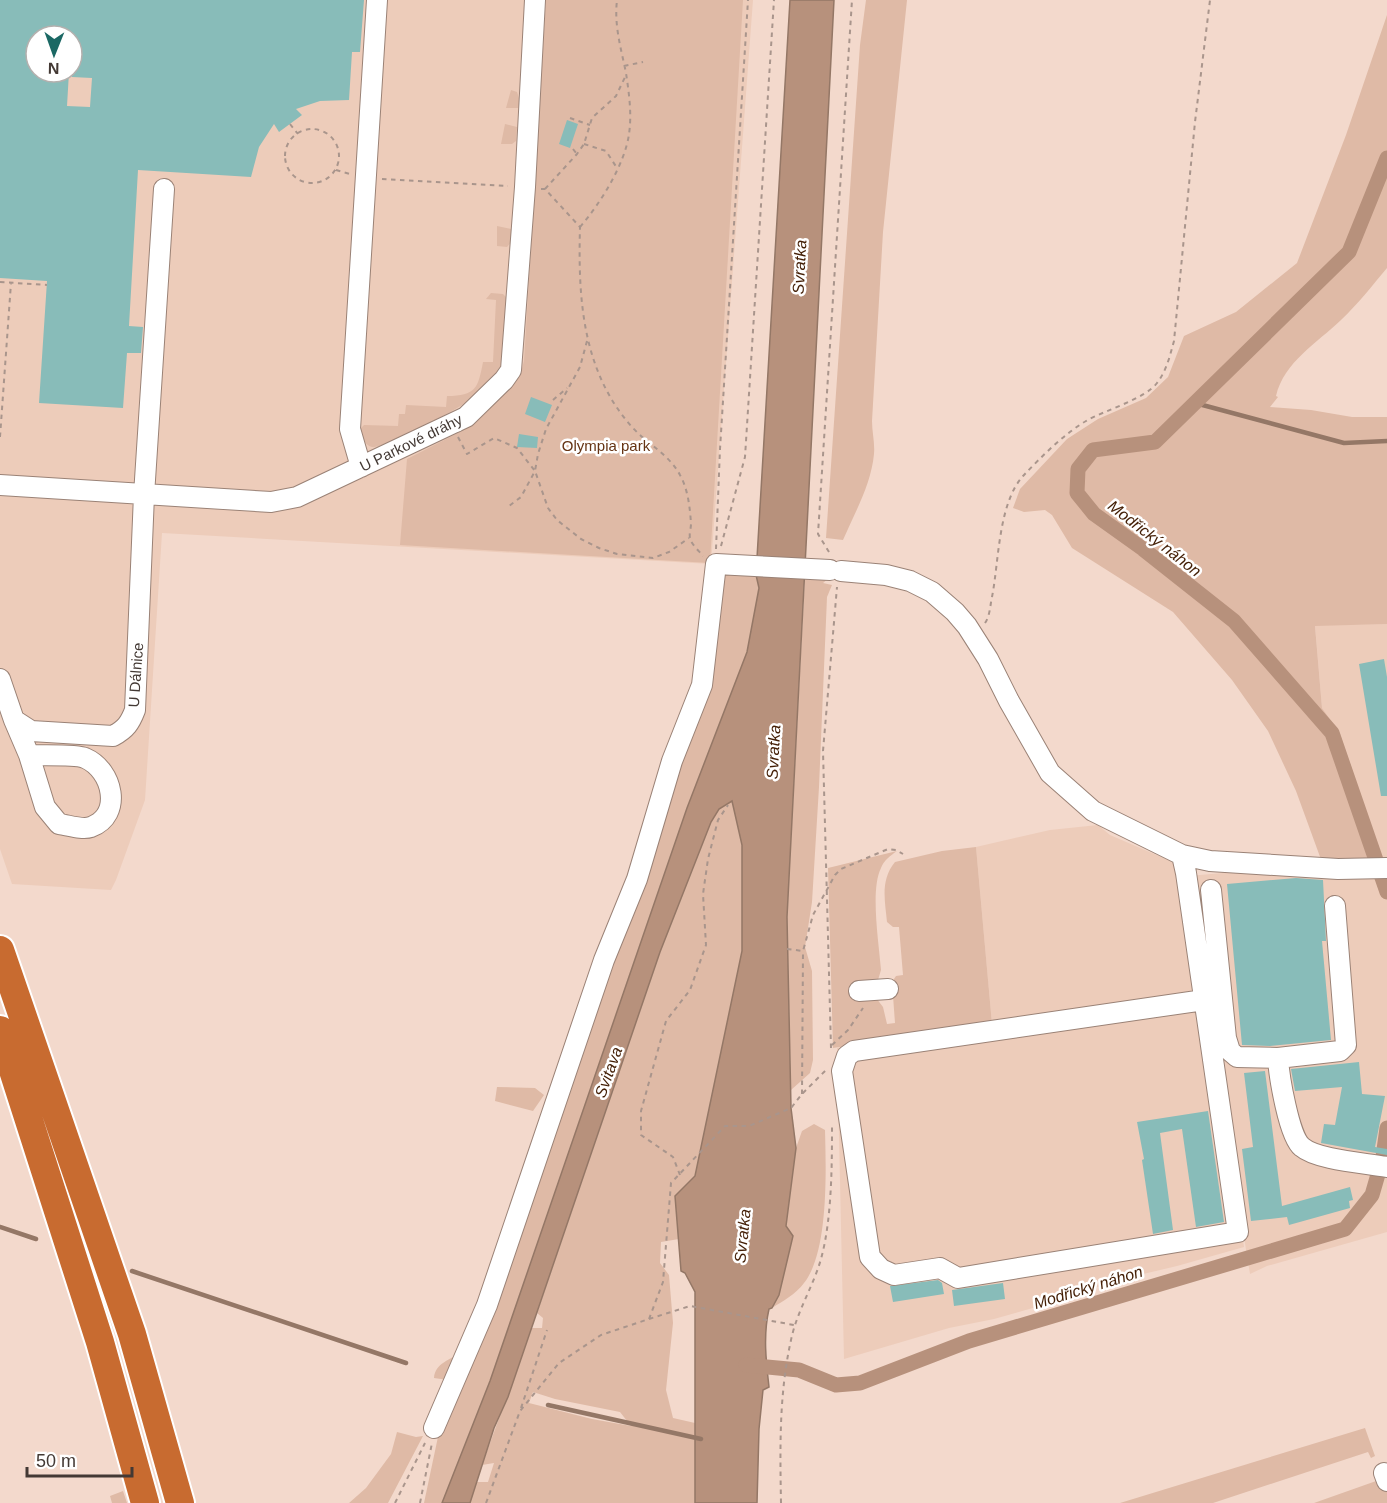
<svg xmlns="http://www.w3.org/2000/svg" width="1387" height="1503" font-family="Arial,sans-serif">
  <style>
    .built { fill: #edccba; fill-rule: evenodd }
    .green { fill: #dfbaa6; fill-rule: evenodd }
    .water { fill: #b7917c; stroke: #947766; stroke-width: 1.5 }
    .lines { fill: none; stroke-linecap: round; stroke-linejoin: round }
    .stream { stroke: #947766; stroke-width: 4.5 }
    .canal { stroke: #b7917c; stroke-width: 15 }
    .building { fill: #88bcb9; fill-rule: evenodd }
    .minor-casing { stroke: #9a8276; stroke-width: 22 }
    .highway-casing { stroke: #fff; stroke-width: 32 }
    .path { stroke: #a9958c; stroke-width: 2; stroke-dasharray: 4.5 4.5; stroke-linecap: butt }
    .minor { stroke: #fff; stroke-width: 20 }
    .highway { stroke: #c86b30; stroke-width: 28 }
    .labels { text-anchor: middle; stroke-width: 5; stroke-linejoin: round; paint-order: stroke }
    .street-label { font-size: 15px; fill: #433934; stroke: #fff }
    .park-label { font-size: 15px; fill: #653313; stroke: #fff }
    .water-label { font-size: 16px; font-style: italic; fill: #431e05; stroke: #fff }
  </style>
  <rect width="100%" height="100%" fill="#f3d9cc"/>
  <path class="built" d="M0,0H753L711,564L162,533L145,800L116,880L111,890L12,884L0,849ZM36,36H72V72H36Z
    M1387,624V1232L1267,1266L1250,1274L1217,1072L1244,1247L1177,1266L1122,1279L1040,1306L994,1319L949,1328L844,1359L837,1048L992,1024L976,847L1050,830L1098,825L1110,835L1175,863L1188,876L1362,861L1383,862L1340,733L1322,708L1315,625Z"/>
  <path class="green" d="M546,0H743L710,563L400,545L407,459L458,433L490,408L520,376L524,361Z
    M866,0H907L883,232L872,421C872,432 875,443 874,454C871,485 855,512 843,540L826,538L860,45Z
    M1387,15V268C1372,286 1357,305 1341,320C1317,343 1284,362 1276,396L1278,397L1270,407L1311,410L1352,417H1387V624L1315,626L1322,708L1340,733L1383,862L1323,865L1296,791L1268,731L1232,680L1173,612L1072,548L1052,515L1045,510L1024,512L1013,508L1020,489L1067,439L1098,419L1146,398L1168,377L1184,336L1236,312L1297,263L1346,135Z
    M511,90L517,92L520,101L518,108H506Z
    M505,124L517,127L516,141L512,144H501Z
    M497,226L511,229V242L507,247L497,246Z
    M491,293L503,294L506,297C505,318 507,357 497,374C492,382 482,392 474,397C462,407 385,449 372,447C364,445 361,436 361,428L364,425L398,426L399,414H405L406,405L446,407L447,396C476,396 478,388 483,362H493L496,300L486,299Z
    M727,571L756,575L759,588L747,652L687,808L490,1381L442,1503H424L439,1432L645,871L719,579Z
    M805,577L829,578L823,583L832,585L827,597L819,787L812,902L805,947L812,971L813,1060L810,1073L791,1090L787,917Z
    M732,801L742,845V951L695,1176L675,1197L679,1239L661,1242L660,1263L669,1275L673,1323L666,1390L673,1418L695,1423V1503H470L476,1482H488L494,1463L482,1465L532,1328H542L543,1318L537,1313L660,952L710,822L719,809ZM533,1392L555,1399L620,1412L631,1426L592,1419L529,1403Z
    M976,847L992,1024L833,1048L828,868L897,851C890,856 884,860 881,868C870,890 879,943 881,970L878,980L867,986L883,1007L887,1024L895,1023L892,982L896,976L903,975L899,927H893L887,922C885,901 880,880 895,862L942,851Z
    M497,1087L535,1088L544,1095L533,1111L495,1101Z
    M814,1124L825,1130C826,1168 829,1252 804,1283C796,1294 783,1301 772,1308L778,1295L793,1236L786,1226L796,1148L802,1131Z
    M462,1352L448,1380L434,1378C435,1363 450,1360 462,1352Z
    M1365,1428L1375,1456L1371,1458L1368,1452L1213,1503H1120Z
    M397,1432L416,1437L423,1436L388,1503H349L366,1488L391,1454Z
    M1382,1475L1387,1491V1503H1314L1379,1480Z
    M123,1491L127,1503H112L110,1496Z"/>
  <path class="water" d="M790,0H834L787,917L791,1108L796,1148L786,1226L793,1236L779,1295L772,1308L769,1309C763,1335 766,1361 769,1387L763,1390L759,1429L757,1503H695V1292L685,1273L681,1271L675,1196L695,1176L742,951V845L732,801L719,809L711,822L660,952L508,1397L494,1428L470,1503H442L490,1381L687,808L747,652L759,588L756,575Z"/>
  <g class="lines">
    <path class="stream" d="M1195,403L1344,443L1387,441
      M0,1227L36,1239
      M132,1271L406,1363
      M548,1405L701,1439"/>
    <path class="canal" d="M1387,158L1349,252L1155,442L1093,450L1078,469L1077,493L1094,514L1143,549L1234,621L1332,733L1387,892
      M746,1365L799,1370L836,1385L860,1383L969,1341L1345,1229L1372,1195L1383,1157L1387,1128"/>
  </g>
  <path class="building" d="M0,0H364L360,52H352L349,100L320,101L296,109L302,115L279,132L274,124L259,147L251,177L138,170L129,326L143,327L141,353H127L123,408L39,403L47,281L0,278ZM36,36H72V77L92,78L90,107L67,106L69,72H36Z
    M567,120L578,124L570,148L559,144Z
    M531,397L552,405L545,422L525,414Z
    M519,434L538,437L537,448L517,447Z
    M1384,659L1387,677V796H1381L1359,664Z
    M1296,878L1323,880L1326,941H1322L1331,1040L1270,1046L1242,1045L1227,884Z
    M1359,1062L1362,1094L1385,1096L1375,1147L1387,1149V1155L1321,1143L1324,1124L1335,1125L1342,1087L1295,1091L1291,1069Z
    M1265,1071L1282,1206L1350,1187L1353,1200L1349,1201L1350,1208L1289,1225L1287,1217L1251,1221L1242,1149L1253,1147L1244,1073Z
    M1208,1111L1224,1222L1196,1227L1182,1129L1160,1133L1173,1230L1153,1234L1142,1160L1144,1159L1137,1122Z
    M938,1280L942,1283L944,1294L893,1302L890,1286Z
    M1003,1283L1005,1299L954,1306L952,1290Z"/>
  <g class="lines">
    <defs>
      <path id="minor" d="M361,467L350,429L377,0
        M0,485L271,502L297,497L466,417L504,380L511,370L525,187L535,0
        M841,571L886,575L910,581L932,592L955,612L967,626L988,659L1009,701L1050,773L1093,811L1182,855L1210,861L1338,869L1387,868
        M0,679L14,720L31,731L113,736C126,729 130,723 135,710L144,495L164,189
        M14,720L29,755L45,807L59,824C68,825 82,830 91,827C123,815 113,770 85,758C75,754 41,756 29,755
        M1182,855L1186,873L1238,1232L958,1278L940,1268L894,1275L881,1269L870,1257L842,1071L847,1056L854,1051L1204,1000
        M1211,890L1226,1038L1230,1051L1237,1057L1278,1058L1340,1051L1346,1045L1335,906
        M859,991L888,989
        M1278,1058C1279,1076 1289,1137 1302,1147C1317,1160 1366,1163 1387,1167
        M434,1428L487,1305L604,960L637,879L672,761L702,685L716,564L830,570
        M1384,1473L1387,1481"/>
      <path id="highway" d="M0,950L132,1334L180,1503
        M0,1030L100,1342L145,1503"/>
    </defs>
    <use href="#minor" class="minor-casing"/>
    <use href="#highway" class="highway-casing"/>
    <path class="path" d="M624,66L643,62
      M570,118L590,125
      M290,124L298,134
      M285 156a27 27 0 1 1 54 0a27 27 0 1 1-54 0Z
      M584,144L606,151L617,168
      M573,149L577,154
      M336,170L350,174
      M382,179L508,186
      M541,189H545L580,227C578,298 582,371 632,427C647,444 669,454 680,475C688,489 690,508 691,524C691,528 689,534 690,538C691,544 699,551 703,556
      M545,189L577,154L584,144L592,118L616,96L626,75
      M580,227C600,204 625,164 629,134C632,114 629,93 626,73C621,48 614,26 617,0
      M0,282L47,285
      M587,341L580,367L546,429L538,454L535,471L548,508L557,520L581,539L599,548L617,554L653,558L669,552L689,538
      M553,400L567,388
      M0,437L11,283
      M458,437L467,454L494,438L517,448L535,471L521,497L509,506
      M721,546L745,457L774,0
      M716,549L720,449L748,0
      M829,552L818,534L852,0
      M985,623C990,616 990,606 992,597C999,562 998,502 1024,475C1041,457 1064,434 1086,421C1105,410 1145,399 1157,383C1167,370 1170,355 1174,341L1195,122L1210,0
      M787,949L803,951L813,915L835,875L841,869L888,849L896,850L903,854
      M832,1045L848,1030L863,1008
      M831,1048L823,751L837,587
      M802,1094L803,951
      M680,1175L673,1157L641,1135V1111L666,1021L690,990L706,945L703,894L708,859L718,820L728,805
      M649,1319L690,1306L794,1325
      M521,1408L547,1330
      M395,1503L425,1443
      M420,1503L432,1443
      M486,1503L520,1411L559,1363L601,1335L649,1319L663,1282L671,1183L725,1126H749L791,1108L802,1094L826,1070
      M781,1503C780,1448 779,1394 791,1340C797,1311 813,1287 821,1259C832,1219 832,1164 832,1123"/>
    <use href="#minor" class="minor"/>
    <use href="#highway" class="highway"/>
  </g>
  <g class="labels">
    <g class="street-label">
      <text transform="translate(411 443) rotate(-26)" y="5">U Parkové dráhy</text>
      <text transform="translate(136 675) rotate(-86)" y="5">U Dálnice</text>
    </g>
    <g class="park-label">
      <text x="606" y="451">Olympia park</text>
    </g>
    <g class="water-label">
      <text transform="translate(799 267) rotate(-87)" y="6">Svratka</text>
      <text transform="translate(1155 538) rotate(38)" y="6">Modřický náhon</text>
      <text transform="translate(773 752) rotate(-87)" y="6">Svratka</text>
      <text transform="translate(608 1072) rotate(-70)" y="6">Svitava</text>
      <text transform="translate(742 1236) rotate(-84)" y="6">Svratka</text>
      <text transform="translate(1088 1287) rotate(-17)" y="6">Modřický náhon</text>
    </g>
  </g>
  <g transform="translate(54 54) rotate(181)"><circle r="28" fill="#ffffff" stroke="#b4b0ae" stroke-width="1.5"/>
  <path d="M0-4.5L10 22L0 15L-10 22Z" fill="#1b6864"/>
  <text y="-9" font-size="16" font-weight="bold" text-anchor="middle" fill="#433934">N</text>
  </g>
  <path d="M27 1467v9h105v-9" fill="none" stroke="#433934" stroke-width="3"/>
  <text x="36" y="1467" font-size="18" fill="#433934" stroke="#ffffff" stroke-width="4.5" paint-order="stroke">50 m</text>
</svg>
